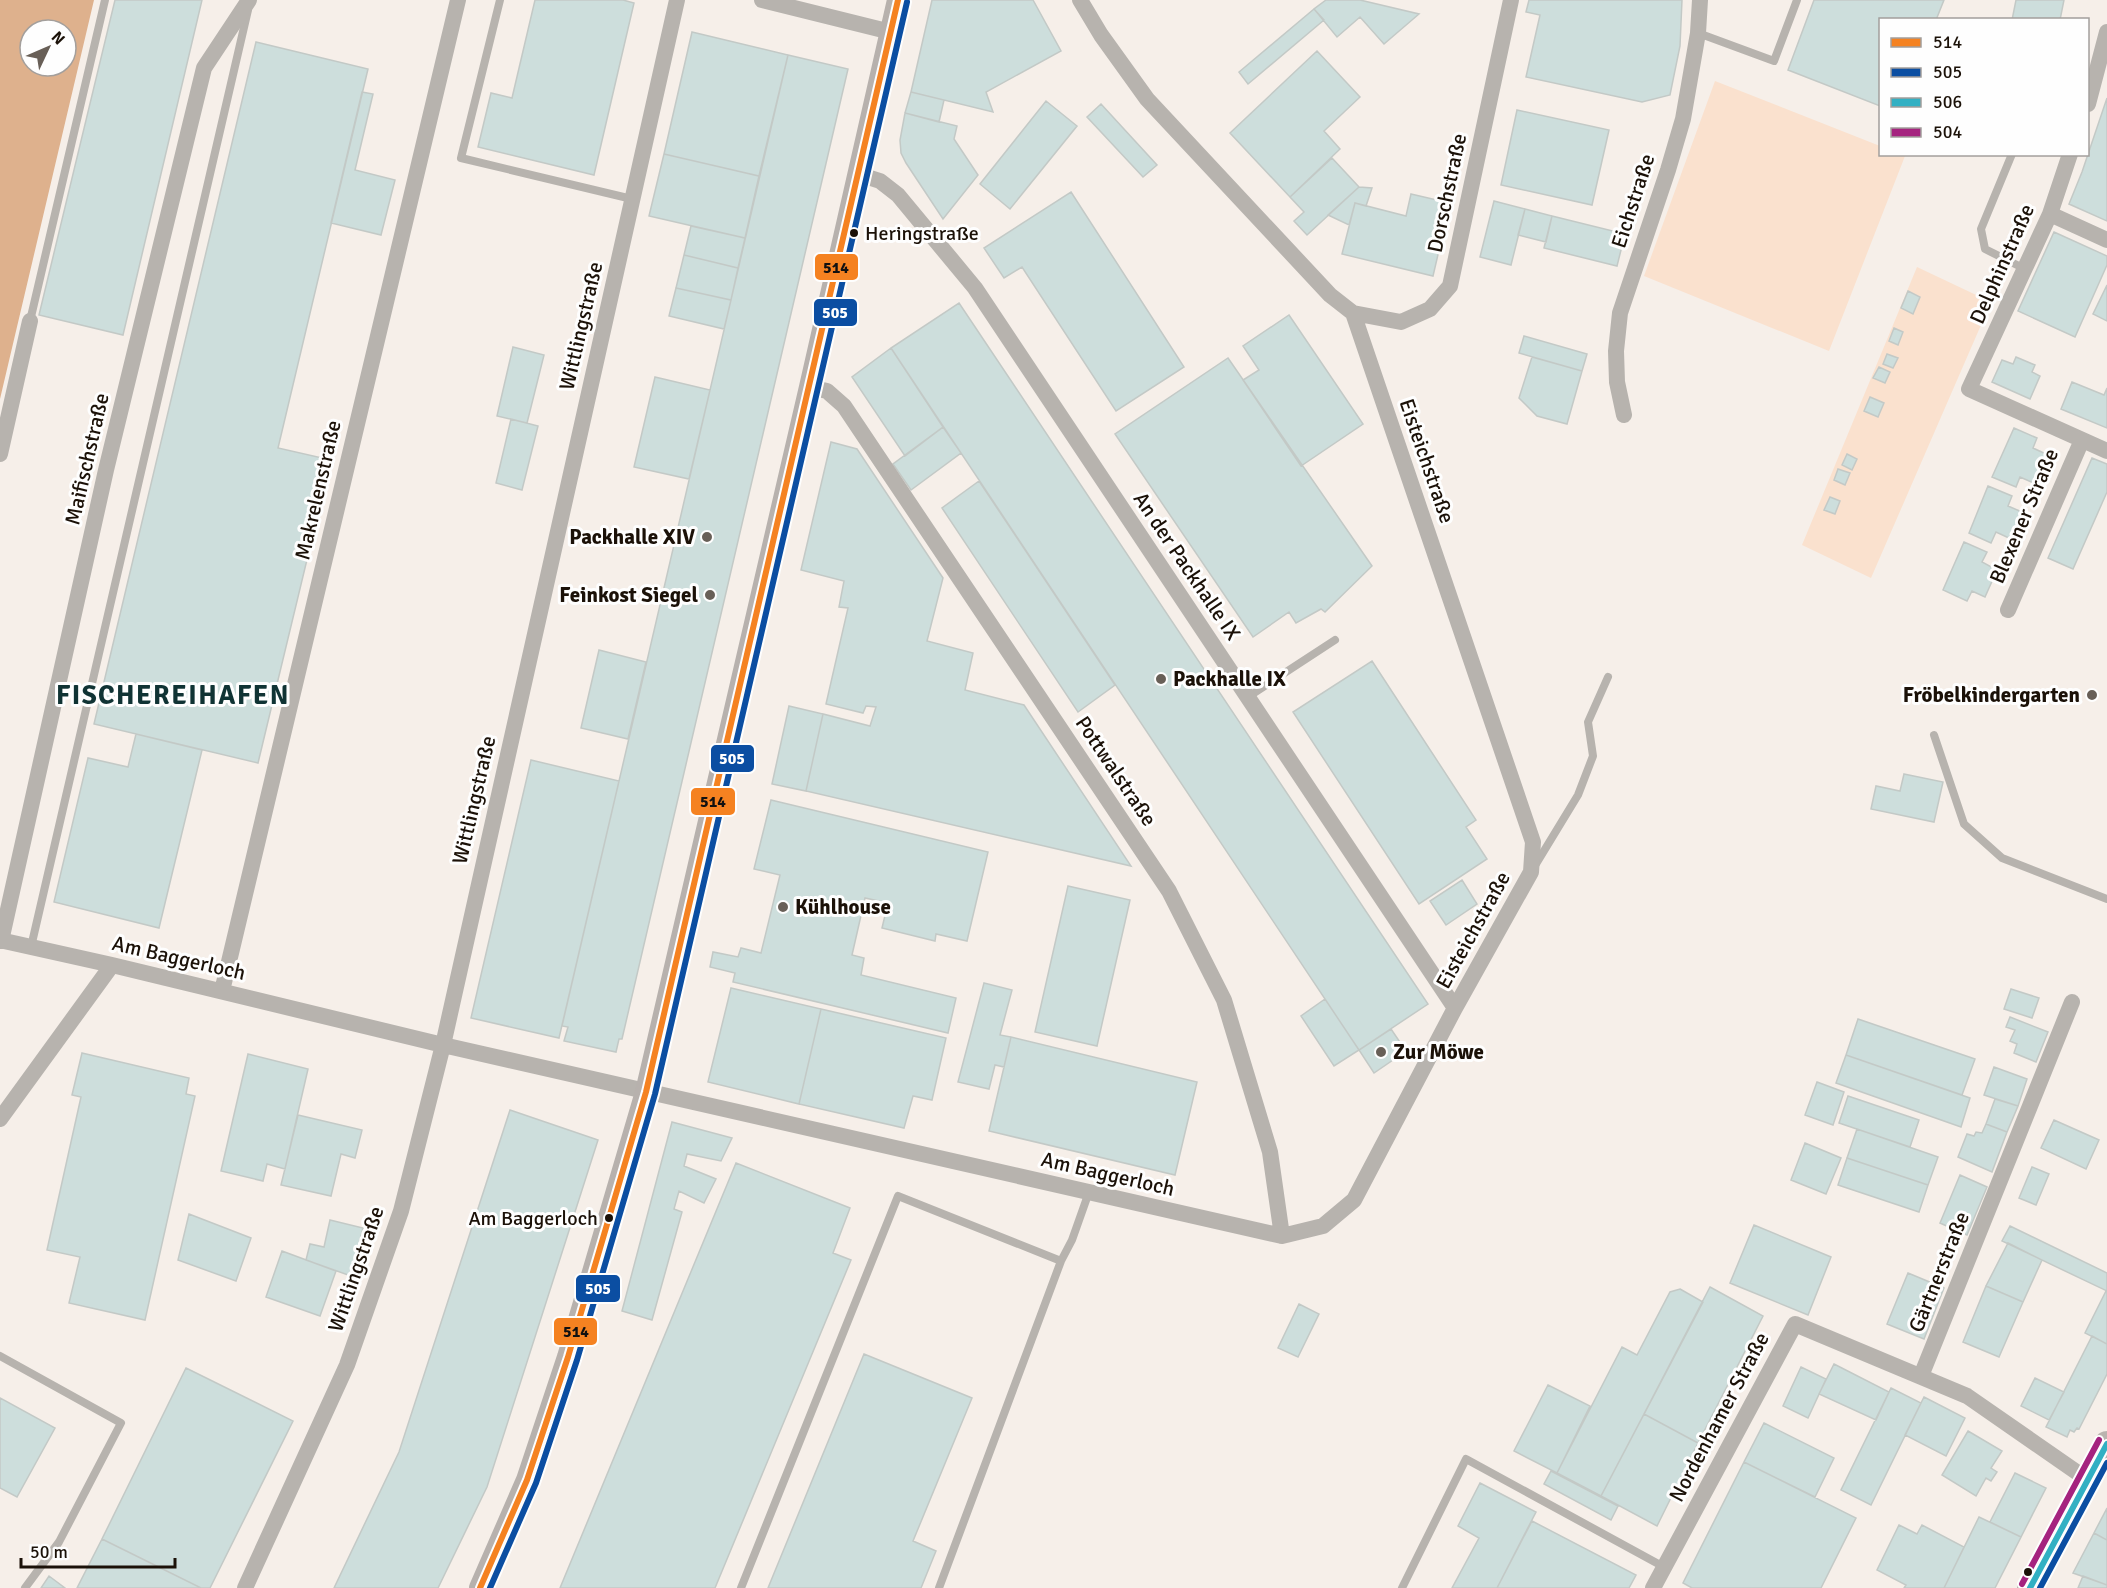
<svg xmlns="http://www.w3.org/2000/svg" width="2107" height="1588" font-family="Signika,sans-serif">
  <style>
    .green { fill: #fae1ce }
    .water { fill: #deb18d; fill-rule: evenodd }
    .building { fill: #cddedc; stroke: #c3c9c6; stroke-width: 1.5 }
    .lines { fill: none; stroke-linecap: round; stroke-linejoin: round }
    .lane { stroke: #b7b3ae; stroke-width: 8 }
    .street { stroke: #b7b3ae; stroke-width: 16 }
    .secondary { stroke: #b7b1ad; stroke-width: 22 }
    .primary { stroke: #bab4af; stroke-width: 26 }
    .bus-1-casing { stroke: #fefefe; stroke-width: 10 }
    .bus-2-casing { stroke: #fefefe; stroke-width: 10 }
    .bus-3-casing { stroke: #fefefe; stroke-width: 10 }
    .bus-4-casing { stroke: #fefefe; stroke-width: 10 }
    .bus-1 { stroke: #f58221; stroke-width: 6 }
    .bus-2 { stroke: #0b4ea2; stroke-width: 6 }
    .bus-3 { stroke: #32b0c3; stroke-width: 6 }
    .bus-4 { stroke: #a5237f; stroke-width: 6 }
    .bus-dot { fill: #1b1108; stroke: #fefefe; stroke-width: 2 }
    .poi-dot { fill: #685f57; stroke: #fefefe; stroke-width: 2 }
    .labels { text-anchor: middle; stroke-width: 6; stroke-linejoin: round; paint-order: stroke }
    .bus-label { font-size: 20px; fill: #1b1108; stroke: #fefefe; text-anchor: start }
    .street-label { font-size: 21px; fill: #1b1108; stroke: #fefefe }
    .poi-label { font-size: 21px; font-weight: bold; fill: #1b1108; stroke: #fefefe; text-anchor: end }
    .district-label { font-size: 27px; font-weight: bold; letter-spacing: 1.5px; fill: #103334; stroke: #fefefe }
    .line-badge { stroke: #fefefe; stroke-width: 2 }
    .badge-label { font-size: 16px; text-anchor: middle; font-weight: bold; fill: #fff }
    .pale-badge-label { font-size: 16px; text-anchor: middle; font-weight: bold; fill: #111 }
  </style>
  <rect width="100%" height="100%" fill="#f6efe9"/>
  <path class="green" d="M1715,81L1880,146V154L1905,156L1829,351L1644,276Z
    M1917,267L1991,302L1871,578L1802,545Z"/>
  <path class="water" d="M0,0H94L0,399ZM30,30H66V66H30Z"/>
  <path class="building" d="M115,0H202L123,335L39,315Z
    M535,0H623L634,3L594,175L478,147L491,93L512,98Z
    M932,0H1033L1061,51L986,92L993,112L911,92Z
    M1326,0H1360L1419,14L1384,44L1360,17L1337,37L1314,9Z
    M1529,0H1682L1680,46L1670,95L1642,102L1526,77L1540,15L1526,12Z
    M1814,0H1944L1936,20H1880V106L1788,70Z
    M2016,0H2064L2060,20H2012Z
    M1314,9L1324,20L1248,84L1239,72Z
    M692,32L788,55L759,176L664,154Z
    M256,42L368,69L278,448L331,460L258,763L94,724Z
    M1317,51L1360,97L1324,131L1340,149L1290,197L1230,133Z
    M788,55L848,69L622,1039H619L616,1052L564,1041L568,1027L562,1026Z
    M362,92L373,94L355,170L395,180L381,235L331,223Z
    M911,92L944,100L939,122L905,113Z
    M2107,98V221L2069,204L2082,172Z
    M1046,101L1077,126L1010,209L980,184Z
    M1101,104L1157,165L1143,177L1087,117Z
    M1517,110L1609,130L1592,205L1501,185Z
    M905,113L957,126L954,139L978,175L943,219L906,163L901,153L900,140Z
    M664,154L759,176L745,238L649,216Z
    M1332,158L1359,187L1307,235L1294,221L1304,212L1290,197Z
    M1359,187L1372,188L1366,206L1355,203L1349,225L1328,215Z
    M1071,192L1184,367L1116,411L1022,267L1004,278L984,248Z
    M1411,194L1450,203L1433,276L1342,254L1355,203L1406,216Z
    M1494,201L1525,209L1511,265L1480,257Z
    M1525,209L1552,216L1546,242L1518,235Z
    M1552,216L1625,234L1617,266L1544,248Z
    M691,226L745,238L738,268L684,255Z
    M2054,232L2107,256V265L2075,337L2018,311Z
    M684,255L738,268L731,300L676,288Z
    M2107,285V321L2093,314Z
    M676,288L731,300L724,329L669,316Z
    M1908,291L1920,297L1913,314L1901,308Z
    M959,303L1428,1004L1359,1050L891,348Z
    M1289,315L1363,424L1301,466L1243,380L1259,370L1243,346Z
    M1894,328L1903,332L1898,345L1889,341Z
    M1524,336L1587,354L1582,371L1519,353Z
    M513,347L544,355L527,423L497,416Z
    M891,348L943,427L905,456L852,377Z
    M1887,354L1898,358L1893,368L1883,364Z
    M1532,357L1582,371L1567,424L1537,416L1519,398Z
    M2016,357L2035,365L2032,372L2040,376L2030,399L1992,382L2002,360L2013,364Z
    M1228,358L1372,566L1325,612L1321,609L1296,623L1289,612L1253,637L1115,434Z
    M1879,367L1890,372L1885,383L1873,378Z
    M655,377L710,390L689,479L634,467Z
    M2072,382L2104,395L2107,388V428L2061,409Z
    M1870,397L1884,403L1878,417L1864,411Z
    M511,419L538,426L522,490L496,483Z
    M943,427L961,453L911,490L893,464Z
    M2014,428L2037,438L2033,448L2048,455L2036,484L2020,477L2016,487L1992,477Z
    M831,442L857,449L943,578L927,641L973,653L965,690L1024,705L1131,866L806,791L823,714L870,726L876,707L866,706L863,713L826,704L848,608L839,607L844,581L801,570Z
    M1847,454L1857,459L1852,470L1842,465Z
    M2092,458L2107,464V492L2073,569L2048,558Z
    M1838,469L1850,473L1845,485L1834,480Z
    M979,481L1115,685L1078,712L942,508Z
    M1988,486L2012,496L2008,506L2022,512L2011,539L1996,532L1991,543L1969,533Z
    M1830,497L1840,501L1835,514L1824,510Z
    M1964,542L1987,552L1982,562L1997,570L1985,597L1972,591L1967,601L1943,590Z
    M599,650L646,662L628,739L581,728Z
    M1372,661L1476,820L1466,827L1487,859L1419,904L1293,712Z
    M789,706L823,714L806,791L772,784Z
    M136,734L202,750L159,928L54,902L88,758L128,767Z
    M531,760L619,781L559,1038L471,1018Z
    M1904,774L1943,782L1934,822L1871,809L1876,786L1900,791Z
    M771,800L988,852L967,941L936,934L935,941L882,928L888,903L865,898L852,955L864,958L861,975L956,998L948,1033L733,982L735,973L710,967L713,952L738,957L741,948L761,953L780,875L754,869Z
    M1462,880L1477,904L1446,925L1430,901Z
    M1068,886L1130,900L1097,1046L1035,1032Z
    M984,983L1012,990L1000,1035L1011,1037L1004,1067L995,1065L989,1089L958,1082Z
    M731,988L821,1009L799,1104L708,1082Z
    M2011,989L2039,998L2032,1018L2004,1009Z
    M1325,999L1359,1050L1334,1066L1301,1016Z
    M821,1009L946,1038L932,1100L913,1096L904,1128L799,1104Z
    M2010,1017L2048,1032L2036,1062L2014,1053L2017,1044L2010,1041L2015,1030L2006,1027Z
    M1858,1019L1975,1059L1962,1095L1846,1055Z
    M1391,1029L1406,1051L1374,1073L1359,1050Z
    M1011,1037L1197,1082L1175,1175L989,1131Z
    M82,1053L189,1078L186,1094L195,1096L145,1320L69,1303L80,1257L47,1250L81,1097L72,1095Z
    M248,1054L308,1069L285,1169L267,1164L263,1181L221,1171Z
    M1846,1055L1970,1098L1961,1127L1836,1083Z
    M1994,1067L2027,1079L2018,1106L1984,1095Z
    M1817,1082L1844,1092L1833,1125L1805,1115Z
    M1848,1096L1919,1120L1910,1147L1839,1123Z
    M1995,1099L2018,1106L2007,1132L1986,1124Z
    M510,1110L598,1140L487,1487L438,1588H334L399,1452Z
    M298,1115L362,1130L355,1158L341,1154L331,1196L281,1185Z
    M2054,1120L2099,1140L2086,1169L2041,1148Z
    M672,1122L732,1138L721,1161L687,1154L684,1166L716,1179L704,1203L679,1191L674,1209L682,1212L652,1320L622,1311Z
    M1986,1124L2007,1132L1992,1172L1958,1157L1967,1134L1974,1136L1976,1132L1982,1133Z
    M1857,1129L1938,1157L1928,1185L1847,1158Z
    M1805,1143L1841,1158L1826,1194L1791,1180Z
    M1847,1158L1928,1185L1919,1212L1838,1185Z
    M736,1163L850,1208L833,1253L851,1260L715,1588H560Z
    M2032,1167L2049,1174L2036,1205L2019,1198Z
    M1960,1175L1987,1187L1967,1235L1940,1223Z
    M189,1214L251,1238L236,1281L178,1260Z
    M330,1220L363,1228L351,1276L306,1260L310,1244L324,1247Z
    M1754,1225L1831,1257L1808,1315L1730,1283Z
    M2010,1226L2107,1273V1291L2002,1241Z
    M2008,1243L2042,1260L2023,1302L1986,1286Z
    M282,1251L336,1271L320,1316L266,1297Z
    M1908,1273L1944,1288L1924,1339L1887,1324Z
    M1986,1286L2023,1302L1999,1357L1963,1342Z
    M1710,1287L1763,1316L1698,1443L1644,1414Z
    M1680,1289L1703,1302L1601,1496L1557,1473L1622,1347L1637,1355L1670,1292Z
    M2106,1291H2107V1344L2085,1333Z
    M1299,1304L1319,1314L1298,1357L1278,1348Z
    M2092,1336L2107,1344V1374L2079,1429L2077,1428L2074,1432L2070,1430L2067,1437L2046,1427Z
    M864,1354L972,1398L913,1541L936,1551L921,1588H768Z
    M1834,1364L1889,1392L1876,1420L1819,1394Z
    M1801,1367L1826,1379L1808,1418L1783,1406Z
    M186,1368L293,1421L210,1588H201L102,1539Z
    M2035,1378L2064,1392L2049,1420L2021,1406Z
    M1548,1385L1590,1406L1557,1473L1514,1451Z
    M1891,1388L1921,1403L1871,1505L1841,1490Z
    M1924,1397L1965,1418L1946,1456L1905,1435Z
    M0,1398L55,1428L17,1497L0,1488Z
    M1644,1414L1698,1443L1657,1526L1601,1496Z
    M1764,1423L1834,1458L1815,1497L1744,1462Z
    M1968,1431L2002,1451L1991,1468L1997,1472L1991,1481L1986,1478L1976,1496L1942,1475Z
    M1744,1462L1856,1518L1821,1588H1692L1683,1583Z
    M1551,1471L1618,1506L1611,1520L1544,1484Z
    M2015,1473L2046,1488L2021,1537L1990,1522Z
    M1480,1483L1536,1512L1497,1588H1452L1479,1538L1458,1526Z
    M2107,1508V1540L2094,1533Z
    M1979,1517L2021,1537L1995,1588H1944Z
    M1532,1521L1636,1575L1629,1588H1497Z
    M1899,1525L1917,1534L1922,1525L1964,1547L1944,1588H1904L1906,1585L1877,1570Z
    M2094,1533L2107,1540V1585L2073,1573Z
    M102,1539L201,1588H77Z
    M49,1576L65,1588H41Z
    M2083,1576L2107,1585V1588H2078Z"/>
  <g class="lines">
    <path class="lane" d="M500,0L461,158L632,199
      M1698,33L1774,61L1797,0
      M2012,154L1981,229L1985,249L2025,269
      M30,321L105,0
      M1248,697L1335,640
      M1934,735L1964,824L2002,858L2107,899
      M1536,864L1578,795L1593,756L1588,722L1608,677
      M31,947L248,10
      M0,1356L121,1423L59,1542L25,1588
      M741,1588L898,1196L1061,1261
      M939,1588L1061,1261L1072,1240L1089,1192
      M1402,1588L1466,1459L1664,1567"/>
    <path class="street" d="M762,0L891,32
      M2088,104L2107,32
      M2070,154L2050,214L1969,389L2107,451
      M858,174L880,181L898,195L975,288L1455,1008
      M2050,214L2107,240
      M1353,313L1401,322L1430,309L1450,286L1511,0
      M810,387L827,391L844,406L1169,891L1224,1000L1270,1152L1282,1236
      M1624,415L1617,382L1616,351L1620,313L1668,170L1683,119L1698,33L1700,0
      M0,454L30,321
      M2008,610L2082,440
      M0,940L112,965L443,1045L1282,1236L1323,1226L1354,1200L1455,1008L1531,872L1533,842L1353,313L1330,295L1147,99L1101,35L1080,0
      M1,941L106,470L204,68L249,0
      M222,991L458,0
      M0,1119L112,965
      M1921,1376L2072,1002
      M245,1588L347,1365L401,1211L443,1045L677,0
      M1653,1588L1795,1324L1967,1396L2088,1480"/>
    <path class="secondary" d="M480,1588L527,1480L568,1357L646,1092L810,387L898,0"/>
    <path class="primary" d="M2030,1588L2107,1444"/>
    <defs>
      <path id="bus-1" d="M480,1588L527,1480L568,1357L646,1092L898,0"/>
      <path id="bus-2" d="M490,1588L536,1483L577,1360L655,1094L907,2
        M2040,1588L2107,1463"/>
      <path id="bus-3" d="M2030,1588L2107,1444"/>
      <path id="bus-4" d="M2022,1584L2099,1440"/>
    </defs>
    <use href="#bus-1" class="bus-1-casing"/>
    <use href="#bus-2" class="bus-2-casing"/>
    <use href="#bus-3" class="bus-3-casing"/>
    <use href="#bus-4" class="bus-4-casing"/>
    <use href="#bus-1" class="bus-1"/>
    <use href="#bus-2" class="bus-2"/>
    <use href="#bus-3" class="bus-3"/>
    <use href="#bus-4" class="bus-4"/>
  </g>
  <g class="bus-dot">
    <circle cx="854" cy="233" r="5"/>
    <circle cx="609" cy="1218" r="5"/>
    <circle cx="2028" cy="1572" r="5"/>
  </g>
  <g class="poi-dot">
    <circle cx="707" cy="537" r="6"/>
    <circle cx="710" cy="595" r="6"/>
    <circle cx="1161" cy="679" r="6"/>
    <circle cx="2092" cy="695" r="6"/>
    <circle cx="783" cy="907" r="6"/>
    <circle cx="1381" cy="1052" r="6"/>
  </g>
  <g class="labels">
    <g class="bus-label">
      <text x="865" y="240">Heringstraße</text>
      <text x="598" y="1225" text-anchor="end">Am Baggerloch</text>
    </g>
    <g class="street-label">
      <text transform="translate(1447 193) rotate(-78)" y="7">Dorschstraße</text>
      <text transform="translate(1633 201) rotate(-72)" y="7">Eichstraße</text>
      <text transform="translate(2002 264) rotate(-66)" y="7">Delphinstraße</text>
      <text transform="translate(581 326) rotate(-77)" y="7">Wittlingstraße</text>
      <text transform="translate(87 459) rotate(-77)" y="7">Maifischstraße</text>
      <text transform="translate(1427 461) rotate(71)" y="7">Eisteichstraße</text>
      <text transform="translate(318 490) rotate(-77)" y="7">Makrelenstraße</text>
      <text transform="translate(2024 516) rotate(-67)" y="7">Blexener Straße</text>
      <text transform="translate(1187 566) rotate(56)" y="7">An der Packhalle IX</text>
      <text transform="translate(1116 771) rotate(56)" y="7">Pottwalstraße</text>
      <text transform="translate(474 800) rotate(-77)" y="7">Wittlingstraße</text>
      <text transform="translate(1473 930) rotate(-61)" y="7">Eisteichstraße</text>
      <text transform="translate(179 958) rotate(13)" y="7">Am Baggerloch</text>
      <text transform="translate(1108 1174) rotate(13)" y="7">Am Baggerloch</text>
      <text transform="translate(356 1269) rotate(-71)" y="7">Wittlingstraße</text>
      <text transform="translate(1939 1272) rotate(-68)" y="7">Gärtnerstraße</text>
      <text transform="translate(1719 1417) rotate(-62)" y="7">Nordenhamer Straße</text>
    </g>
    <g class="poi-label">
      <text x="695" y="544">Packhalle XIV</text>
      <text x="698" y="602">Feinkost Siegel</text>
      <text x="1173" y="686" text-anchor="start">Packhalle IX</text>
      <text x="2080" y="702">Fröbelkindergarten</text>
      <text x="795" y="914" text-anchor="start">Kühlhouse</text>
      <text x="1393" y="1059" text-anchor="start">Zur Möwe</text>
    </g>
    <g class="district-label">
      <text x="173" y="704">FISCHEREIHAFEN</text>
    </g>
  </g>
  <g class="line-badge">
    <rect x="814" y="253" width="45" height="28" rx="6" fill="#f58221"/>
    <rect x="813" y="298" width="45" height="29" rx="6" fill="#0b4ea2"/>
    <rect x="710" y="744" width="45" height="29" rx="6" fill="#0b4ea2"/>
    <rect x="690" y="787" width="46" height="29" rx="6" fill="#f58221"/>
    <rect x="575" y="1274" width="46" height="29" rx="6" fill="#0b4ea2"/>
    <rect x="553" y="1317" width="45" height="29" rx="6" fill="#f58221"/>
  </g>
  <g class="badge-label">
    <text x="835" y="318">505</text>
    <text x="732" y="764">505</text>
    <text x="598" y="1294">505</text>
  </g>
  <g class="pale-badge-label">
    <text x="836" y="273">514</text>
    <text x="713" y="807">514</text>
    <text x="576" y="1337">514</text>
  </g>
  <rect x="1879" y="18" width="210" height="138" fill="#fefefe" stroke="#a39f9c" stroke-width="1.5"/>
  <rect x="1891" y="38" width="30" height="9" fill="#f58221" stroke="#a39f9c" stroke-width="1.5"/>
  <text x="1933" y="48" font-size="18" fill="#1b1108">514</text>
  <rect x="1891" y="68" width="30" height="9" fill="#0b4ea2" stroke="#a39f9c" stroke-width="1.5"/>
  <text x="1933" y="78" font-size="18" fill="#1b1108">505</text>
  <rect x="1891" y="98" width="30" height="9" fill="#32b0c3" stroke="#a39f9c" stroke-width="1.5"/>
  <text x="1933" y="108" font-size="18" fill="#1b1108">506</text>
  <rect x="1891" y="128" width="30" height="9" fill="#a5237f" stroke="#a39f9c" stroke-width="1.5"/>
  <text x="1933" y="138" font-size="18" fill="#1b1108">504</text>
  <g transform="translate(48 48) rotate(46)"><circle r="28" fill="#fefefe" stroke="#a39f9c" stroke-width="1.5"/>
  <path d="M0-4.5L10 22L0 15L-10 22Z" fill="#685f57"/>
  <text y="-9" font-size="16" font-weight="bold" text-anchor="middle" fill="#1b1108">N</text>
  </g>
  <path d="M21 1558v9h154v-9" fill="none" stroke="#1b1108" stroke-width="3"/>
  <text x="30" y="1558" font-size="18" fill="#1b1108" stroke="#fefefe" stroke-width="4.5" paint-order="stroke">50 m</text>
</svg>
